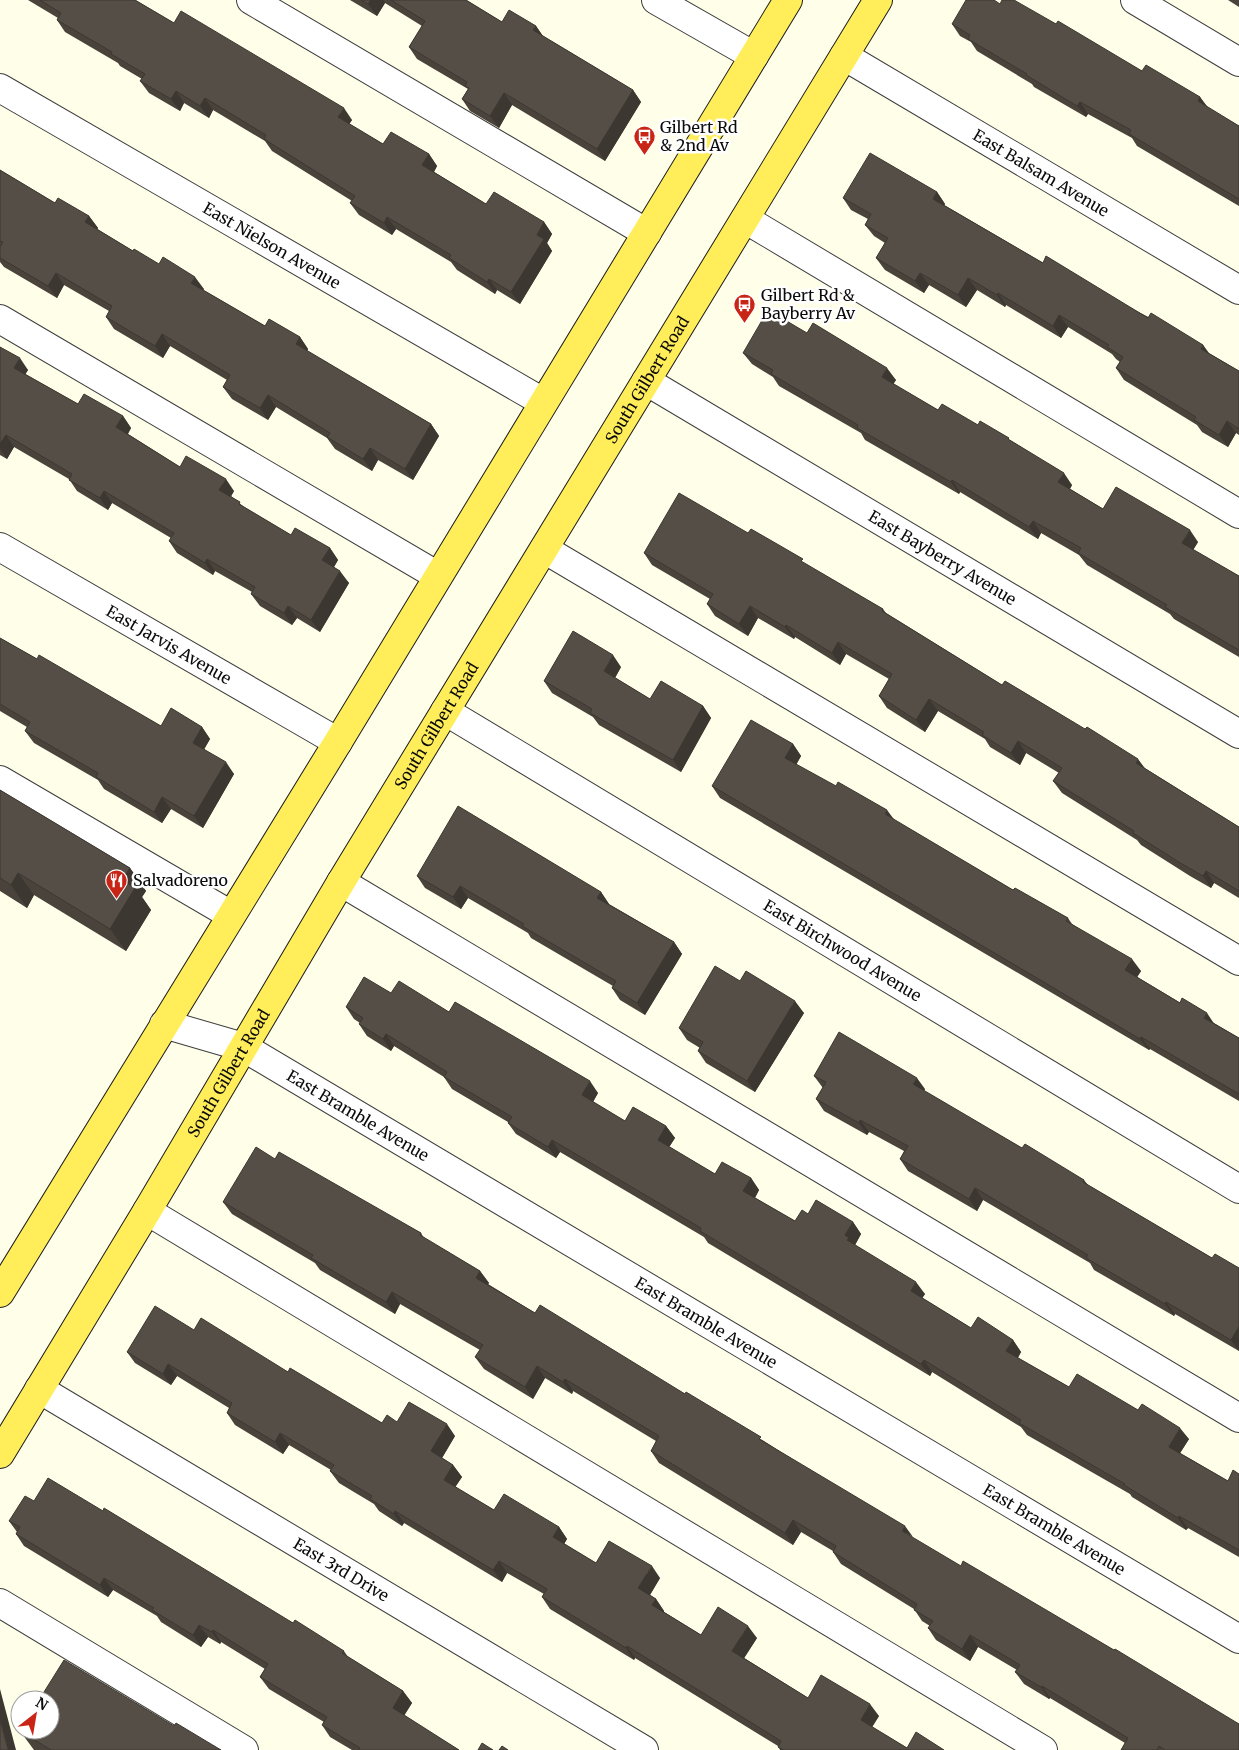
<svg xmlns="http://www.w3.org/2000/svg" width="1239" height="1750" font-family="Merriweather,serif">
  <style>
    .lines { fill: none; stroke-linecap: round; stroke-linejoin: round }
    .minor-casing { stroke: #3e3e3e; stroke-width: 30 }
    .major-casing { stroke: #1c1c1c; stroke-width: 30 }
    .minor { stroke: #fff; stroke-width: 28 }
    .major { stroke: #ffed59; stroke-width: 28 }
    .wall { fill: #49433c }
    .shaded-wall { fill: #3c3731 }
    .building { fill: #554e46; stroke: #3c3731 }
    .labels { text-anchor: middle; stroke-width: 5; stroke-linejoin: round; paint-order: stroke }
    .poi-label { font-size: 16px; fill: #0b0b0b; stroke: #fff; text-anchor: start }
    .street-label { font-size: 16px; fill: #0b0b0b; stroke: #fff }
  </style>
  <rect width="100%" height="100%" fill="#fffee9"/>
  <g class="lines">
    <defs>
      <g id="minor">
        <path d="M251,0L647,233"/>
        <path d="M656,0L754,56"/>
        <path d="M1135,0L1239,62"/>
        <path id="s1" d="M844,56L1239,290"/>
        <path id="s2" d="M0,88L543,402"/>
        <path d="M745,219L1239,514"/>
        <path d="M0,319L438,576"/>
        <path id="s3" d="M646,381L1239,734"/>
        <path id="s4" d="M0,547L338,742"/>
        <path d="M544,549L1239,961"/>
        <path id="s5" d="M445,711L1239,1189"/>
        <path d="M0,780L231,915"/>
        <path d="M341,882L1239,1418"/>
        <path id="s6" d="M164,1024L243,1047L1239,1639"/>
        <path d="M147,1211L1043,1750"/>
        <path id="s7" d="M39,1389L644,1750"/>
        <path d="M0,1603L244,1750"/>
      </g>
      <g id="major">
        <path d="M0,1293L338,742L788,0"/>
        <path id="s8" d="M0,1454L147,1211L341,882L878,0"/>
      </g>
    </defs>
    <use href="#minor" class="minor-casing"/>
    <use href="#major" class="major-casing"/>
    <use href="#minor" class="minor"/>
    <use href="#major" class="major"/>
  </g>
  <path class="wall" d="M28,0H135L174,23L352,120L349,124L383,144L429,154L437,166L434,172L486,204L544,222L552,234L547,243L552,251L520,304L497,290L495,294L457,270L451,262L396,229L392,235L359,215L350,203L352,201L272,151L265,141L213,110L209,118L184,103L180,111L149,93L140,81L142,79L120,66L118,63L65,32L57,20L58,18Z
    M350,0H466L502,22L536,26L543,36L633,90L641,102L605,161L512,105L499,128L470,111L462,99L468,89L417,59L409,47L422,26L385,3L377,16Z
    M1228,0H1239V7Z
    M1000,4L1056,24L1142,71L1200,97L1208,108L1239,126V206L1137,146L1132,138L1088,114L1086,117L1034,87L1032,84L977,51L971,42L960,36L952,24Z
    M0,170L55,203L89,216L98,228L97,229L133,251L204,289L203,290L265,326L300,337L308,349L307,351L431,424L439,436L413,480L378,460L372,471L335,449L327,438L276,407L268,420L232,399L223,387L227,380L170,346L163,358L114,329L106,317L109,311L64,285L57,298L4,267L0,262Z
    M937,192L945,204L944,205L1043,263L1203,345L1209,353L1239,371V435L1236,433L1228,447L1202,432L1197,425L1124,380L1116,368L1120,362L1116,359L1112,354L1068,327L1061,338L1006,305L1005,307L977,290L966,307L929,285L924,293L885,270L876,258L885,243L874,236L865,225L868,219L851,210L843,198Z
    M807,333L896,380L893,384L938,410L978,425L1011,441L1072,485L1070,489L1103,509L1198,542L1193,550L1239,576V657L1174,619L1170,614L1087,565L1079,555L1041,533L1038,539L960,492L959,494L865,440L861,433L779,386L773,377L752,364L743,353Z
    M0,347L28,370L25,374L78,404L123,416L131,428L128,434L180,467L234,491L231,496L244,507L291,535L330,548L338,560L334,567L349,583L320,632L297,618L292,625L260,606L251,594L252,592L215,571L213,575L177,553L169,541L171,538L112,503L108,510L77,491L69,479L14,447L7,459L0,455Z
    M748,533L805,564L883,609L886,613L1002,685L1146,769L1239,827V898L1214,883L1211,888L1190,876L1141,845L1137,840L1062,793L1053,781L1059,773L1026,753L1020,765L990,747L985,739L938,711L925,732L887,708L879,696L889,679L846,654L840,665L795,637L794,639L758,618L748,636L715,616L707,604L710,599L652,565L644,553Z
    M0,638L37,659L161,726L202,727L210,739L204,749L234,774L203,828L171,809L162,823L104,789L98,780L34,743L25,731L27,727L0,711Z
    M621,667L615,678L650,699L703,706L711,718L681,772L599,725L593,717L552,693L544,681Z
    M793,744L801,756L796,765L894,820L1013,890L1068,918L1072,924L1141,971L1137,977L1239,1038V1101L1150,1049L1149,1050L720,798L712,786Z
    M0,790L130,868L146,891L142,897L151,910L126,951L34,895L27,908L0,891Z
    M417,876L601,892L609,904L674,942L682,954L645,1015L620,1000L612,988L613,986L531,938L528,933L468,898L461,909L425,888Z
    M740,981L804,1013L755,1092L706,1063L698,1051L700,1048L687,1040L679,1028Z
    M391,993L449,1012L598,1093L593,1102L625,1121L666,1126L675,1138L669,1147L715,1174L751,1178L759,1190L755,1198L795,1221L808,1214L853,1222L861,1234L855,1245L925,1294L922,1298L971,1328L1013,1340L1021,1352L1018,1358L1069,1387L1189,1439L1180,1453L1228,1481L1239,1474V1557L1188,1528L1186,1530L1132,1497L1130,1494L1027,1435L1021,1427L932,1372L930,1376L708,1243L704,1237L560,1152L556,1158L516,1134L508,1123V1122L452,1089L444,1077L394,1046L391,1051L367,1036L359,1024L360,1023L354,1019L346,1007Z
    M814,1076L925,1089L924,1091L1022,1148L1084,1180L1088,1185L1212,1258L1239,1268V1351L1175,1314L1174,1316L1094,1270L1090,1263L983,1200L977,1211L908,1171L900,1159L904,1151L869,1132L867,1135L824,1111L816,1099L823,1088Z
    M275,1159L421,1233L424,1238L480,1271L489,1283L488,1284L535,1313L685,1394L764,1441L913,1538L1239,1750H1121L1125,1743L1050,1698L1049,1699L1024,1684L1015,1672L1017,1670L978,1647L970,1661L936,1640L928,1628L930,1626L922,1621L914,1609L841,1564L833,1552V1551L801,1532L793,1545L659,1463L651,1451L656,1441L573,1391L572,1394L545,1378L533,1399L484,1369L475,1357L480,1350L400,1304L395,1314L320,1270L315,1263L232,1214L223,1202Z
    M194,1330L288,1372L382,1423L397,1422L455,1436L442,1458L453,1465L462,1477L455,1487L494,1510L559,1527L567,1539L564,1544L596,1563L660,1578L650,1595L656,1599L664,1611V1612L701,1635L757,1638L744,1658L808,1698L879,1716L872,1727L907,1748L944,1750H780L778,1746L635,1658L634,1660L550,1609L542,1597L544,1594L507,1573L502,1582L404,1523L402,1526L379,1511L374,1504L339,1483L330,1471L331,1470L289,1445L283,1454L235,1425L227,1413L229,1408L177,1376L171,1385L135,1363L127,1352Z
    M34,1501L293,1623L344,1651L348,1657L403,1691L412,1703L404,1716L459,1750H352L330,1737L322,1725L324,1722L269,1689L260,1677L265,1669L221,1642L220,1644L208,1637L201,1647L161,1622L157,1616L113,1590L108,1597L24,1546L16,1534L17,1532L9,1521Z
    M174,1726L221,1750H34L20,1731Z"/>
  <path class="shaded-wall" d="M371,0H383L385,3L377,16L368,4Z
    M536,26L544,38L533,30Z
    M633,90L641,102L605,161L597,149Z
    M176,91L184,103L180,111L171,99Z
    M504,93L512,105L499,128L490,116Z
    M1200,97L1209,109L1198,101Z
    M205,98L213,110L209,118L200,106Z
    M1080,102L1088,114L1086,117L1077,106Z
    M344,108L352,120L346,129L338,117Z
    M429,154L437,166L431,177L422,165Z
    M937,192L945,204L941,211L933,199Z
    M89,216L98,228L94,234L85,222Z
    M387,217L396,229L392,235L384,223Z
    M544,222L552,234L547,243L552,251L520,304L511,292L537,235Z
    M56,273L64,285L57,298L48,286Z
    M920,273L929,285L924,293L915,281Z
    M195,277L204,289L200,295L191,283Z
    M968,278L977,290L966,307L958,295Z
    M489,279L497,290L495,294L487,282Z
    M998,293L1006,305L1005,307L997,295Z
    M1059,315L1068,327L1061,338L1053,326Z
    M162,334L170,346L163,358L155,346Z
    M300,337L308,349L304,356L296,344Z
    M1203,345L1211,357L1201,349Z
    M20,358L28,370L22,380L14,368Z
    M887,368L896,380L890,389L882,377Z
    M268,395L276,407L268,420L260,408Z
    M123,416L131,428L125,438L116,427Z
    M1227,421L1236,433L1228,447L1219,435Z
    M431,424L439,436L413,480L405,469Z
    M6,435L14,447L7,459L0,449V444Z
    M370,448L378,460L372,471L363,459Z
    M1064,473L1072,485L1067,494L1058,482Z
    M226,479L234,491L228,502L219,490Z
    M952,480L960,492L959,494L951,482Z
    M104,491L112,503L108,510L100,498Z
    M1033,521L1041,533L1038,539L1029,527Z
    M1190,530L1198,542L1190,555L1182,543Z
    M330,548L338,560L331,572L322,560Z
    M207,559L215,571L213,575L205,563Z
    M340,571L349,583L320,632L311,620Z
    M288,606L297,618L292,625L284,613Z
    M750,606L758,618L748,636L739,624Z
    M786,625L795,637L794,639L785,627Z
    M838,642L846,654L840,665L832,653Z
    M613,655L621,667L612,683L604,671Z
    M929,699L938,711L925,732L916,720Z
    M703,706L711,718L681,772L673,760Z
    M202,727L210,739L201,755L193,743Z
    M1018,741L1026,753L1020,765L1011,753Z
    M793,744L801,756L793,770L785,758Z
    M1138,759L1147,771L1136,763Z
    M226,762L234,774L203,828L194,816Z
    M162,797L171,809L162,823L154,812Z
    M887,810L896,822L885,814Z
    M130,868L146,891L142,897L151,910L126,951L110,929L122,880Z
    M1206,871L1214,883L1211,888L1203,876Z
    M18,873L34,895L27,908L11,885Z
    M460,886L468,898L461,909L453,897Z
    M601,892L609,904L605,910L597,898Z
    M674,942L682,954L645,1015L637,1003Z
    M1132,959L1141,971L1134,982L1125,970Z
    M795,1001L804,1013L755,1092L747,1081Z
    M1207,1013L1215,1025L1204,1018Z
    M386,1034L394,1046L391,1051L383,1039Z
    M1141,1037L1150,1049L1149,1050L1140,1039Z
    M917,1078L925,1089L921,1096L913,1084Z
    M590,1081L598,1093L590,1107L582,1095Z
    M860,1120L869,1132L867,1135L859,1123Z
    M666,1126L675,1138L666,1152L658,1140Z
    M552,1140L560,1152L556,1158L548,1147Z
    M751,1178L759,1190L752,1203L743,1191Z
    M975,1188L983,1200L977,1211L969,1199Z
    M853,1222L861,1234L855,1245L847,1240L845,1235Z
    M480,1271L489,1283L485,1289L476,1278Z
    M916,1282L925,1294L919,1303L911,1291Z
    M392,1292L400,1304L395,1314L386,1302Z
    M1166,1302L1175,1314L1174,1316L1165,1304Z
    M1239,1327V1351L1231,1340Z
    M1013,1340L1021,1352L1014,1363L1006,1351Z
    M924,1360L932,1372L930,1376L921,1364Z
    M168,1364L177,1376L171,1385L163,1374Z
    M537,1366L545,1378L533,1399L525,1387Z
    M565,1379L573,1391L572,1394L563,1382Z
    M447,1424L455,1436L439,1463L431,1451Z
    M1180,1428L1189,1439L1177,1458L1169,1447Z
    M280,1433L289,1445L283,1454L275,1442Z
    M453,1465L462,1477L452,1492L444,1480Z
    M395,1511L404,1523L402,1526L394,1514Z
    M1179,1516L1188,1528L1186,1530L1178,1518Z
    M793,1520L801,1532L793,1545L785,1533Z
    M905,1526L913,1537L902,1531Z
    M559,1527L567,1539L561,1549L553,1537Z
    M499,1561L507,1573L502,1582L493,1570Z
    M652,1566L660,1578L647,1600L638,1588Z
    M104,1578L113,1590L108,1597L100,1585Z
    M656,1599L664,1611L661,1617L652,1605Z
    M199,1625L208,1637L201,1647L193,1635Z
    M748,1626L757,1638L741,1663L732,1651Z
    M213,1630L221,1642L220,1644L212,1632Z
    M970,1635L978,1647L970,1661L962,1649Z
    M627,1646L635,1658L634,1660L626,1648Z
    M1042,1686L1050,1698L1049,1699L1041,1687Z
    M0,1689L16,1750H8L0,1720Z
    M403,1691L412,1703L401,1720L393,1708Z
    M870,1704L879,1716L869,1732L861,1720Z"/>
  <path class="building" d="M40,0H135L174,23L181,11L344,108L338,117L383,144L391,132L429,154L422,165L486,204L494,192L544,222L537,235L544,239L511,292L489,279L487,282L449,258L451,255L387,217L384,223L350,203L355,196L264,139L266,135L205,98L200,106L176,91L171,99L140,81L145,74L111,54L112,52L57,20L61,13Z
    M361,0H371L368,4Z
    M391,0H466L502,22L509,10L536,26L533,30L633,90L597,149L504,93L490,116L462,99L469,88L465,86L467,82L409,47L425,21Z
    M966,0H994L1000,4L1002,0H1014L1056,24L1058,21L1142,71L1146,65L1200,97L1198,101L1239,126V199L1129,134L1131,130L1080,102L1077,106L1026,75L1027,74L968,39L970,35L952,24Z
    M870,153L937,192L933,199L1043,263L1046,256L1148,318L1151,313L1203,345L1201,349L1239,371V429L1227,421L1219,435L1194,420L1196,417L1116,368L1123,357L1107,347L1109,345L1059,315L1053,326L998,293L997,295L968,278L958,295L920,273L915,281L876,258L888,238L865,225L871,214L843,198Z
    M0,170L55,203L58,198L89,216L85,222L133,251L134,249L159,264L163,257L195,277L191,283L265,326L269,319L300,337L296,344L431,424L405,469L370,448L363,459L327,437L330,433L268,395L260,408L223,387L230,375L162,334L155,346L106,317L112,306L56,273L48,286L0,258V247L3,242L0,241Z
    M768,310L807,333L813,323L887,368L882,377L938,410L942,404L978,425L980,421L1009,438L1008,439L1064,473L1058,482L1103,509L1116,487L1190,530L1182,543L1239,576V650L1165,607L1167,605L1078,553L1081,548L1033,521L1029,527L952,480L951,482L857,428L858,425L771,374L773,370L743,353Z
    M0,347L20,358L14,368L78,404L84,394L123,416L116,427L180,467L186,456L226,479L219,490L240,502L239,504L291,535L295,528L330,548L322,560L340,571L311,620L288,606L284,613L251,594L255,587L207,559L205,563L169,541L174,533L104,491L100,498L69,480L72,474L6,435L0,444Z
    M679,493L748,533L751,529L784,548L803,559L801,561L883,609L882,611L1002,685L1005,681L1085,729L1087,727L1138,759L1136,763L1239,827V891L1206,871L1203,876L1182,864L1133,833L1134,831L1053,781L1062,768L1018,741L1011,753L982,735L984,732L929,699L916,720L879,696L892,674L838,642L832,653L786,625L785,627L750,606L739,624L707,604L713,594L644,553Z
    M573,631L613,655L604,671L650,699L661,681L703,706L673,760L590,713L592,709L544,681Z
    M0,638L37,659L39,655L161,726L171,708L202,727L193,743L226,762L194,816L162,797L154,812L96,777L98,773L25,731L30,722L0,704Z
    M751,720L793,744L785,758L836,786L838,782L887,810L885,814L1013,890L1015,888L1068,918L1066,921L1132,959L1125,970L1180,1003L1182,998L1207,1013L1204,1018L1239,1038V1094L1141,1037L1140,1039L712,786Z
    M0,790L130,868L122,880L135,888L110,929L18,873L11,885L0,878Z
    M458,806L601,892L597,898L674,942L637,1003L612,988L616,981L522,926L524,924L460,886L453,897L417,876Z
    M715,966L740,981L746,971L795,1001L747,1081L698,1051L703,1042L679,1028Z
    M364,977L391,993L399,981L449,1012L455,1002L590,1081L582,1095L625,1121L633,1107L666,1126L658,1140L715,1174L722,1162L751,1178L743,1191L795,1221L802,1210L808,1214L816,1200L853,1222L845,1235L849,1238L847,1240L916,1282L911,1291L971,1328L978,1317L1013,1340L1006,1351L1069,1387L1077,1374L1138,1410L1142,1404L1180,1428L1169,1447L1228,1481L1233,1470L1239,1474V1550L1179,1516L1178,1518L1124,1485L1125,1484L1019,1423L1021,1420L924,1360L921,1364L700,1231L701,1228L552,1140L548,1147L508,1123L512,1117L444,1077L447,1072L386,1034L383,1039L359,1024L363,1018L346,1007Z
    M839,1032L917,1078L913,1084L1022,1148L1025,1144L1084,1180L1083,1182L1212,1258L1215,1254L1239,1268V1327L1231,1340L1166,1302L1165,1304L1086,1258L1088,1255L975,1188L969,1199L900,1159L908,1146L860,1120L859,1123L816,1099L826,1082L814,1076Z
    M256,1147L275,1159L279,1152L421,1233L420,1235L480,1271L476,1278L535,1313L540,1305L685,1394L686,1392L761,1437L759,1439L905,1526L902,1531L961,1566L963,1561L1114,1650L1115,1649L1239,1724V1750H1165L1159,1746L1157,1750H1121L1128,1738L1042,1686L1041,1687L1015,1672L1020,1665L970,1635L962,1649L928,1628L933,1621L914,1610L917,1604L833,1552L836,1546L793,1520L785,1533L651,1451L659,1436L565,1379L563,1382L537,1366L525,1387L475,1357L483,1345L392,1292L386,1302L311,1258L313,1255L223,1202Z
    M155,1306L194,1330L201,1318L288,1372L290,1368L382,1423L387,1415L397,1422L409,1402L447,1424L431,1451L453,1465L444,1480L494,1510L504,1494L559,1527L553,1537L596,1563L609,1541L652,1566L638,1588L656,1599L652,1605L701,1635L718,1607L748,1626L732,1651L808,1698L821,1675L870,1704L861,1720L907,1748L916,1732L944,1750H784L778,1747L781,1741L627,1646L626,1648L542,1597L547,1589L499,1561L493,1570L395,1511L394,1514L370,1499L372,1496L330,1471L334,1465L280,1433L275,1442L227,1413L232,1403L168,1364L163,1374L127,1352Z
    M48,1478L103,1511L104,1508L293,1623L295,1620L344,1651L342,1653L403,1691L393,1708L459,1750H358L360,1748L322,1725L327,1717L260,1677L268,1664L213,1630L212,1632L199,1625L193,1635L152,1610L154,1608L104,1578L100,1585L16,1534L20,1527L9,1521L25,1496L34,1501Z
    M64,1660L174,1726L176,1723L221,1750H51L20,1731L21,1730H50V1700H39Z
    M0,1720L8,1750H0Z
    M482,1743L493,1750H478Z
    M502,1746L508,1750H499Z"/>
  <defs>
    <symbol id="bus-pin" viewBox="-11 -11 22 30"><path d="M0 17L-7.5 6A9.5 9.5 0 1 1 7.5 6Z" fill="#c82516" stroke="#fff"/><path d="M-5-6H5V4H4V6H2V4H-2V6H-4V4H-5ZM-3.5-4V0h7V-4ZM-3.5 1.2v1.5H-2V1.2ZM2 1.2v1.5H3.5V1.2Z" fill="#fff"/></symbol>
    <symbol id="restaurant-pin" viewBox="-11 -11 22 30"><path d="M0 17L-7.5 6A9.5 9.5 0 1 1 7.5 6Z" fill="#c82516" stroke="#fff"/><path d="M-5-6h1v4h1v-4h1v4h1v-4h1v5L-1.5 .5V6h-2V.5L-5-1ZM5-6V6H3V1.5H1.5Q1.5-4 5-6Z" fill="#fff"/></symbol>
  </defs>
  <g fill-rule="evenodd">
    <use href="#bus-pin" x="632" y="124" width="25" height="34"/>
    <use href="#bus-pin" x="732" y="292" width="25" height="34"/>
    <use href="#restaurant-pin" x="104" y="868" width="25" height="34"/>
  </g>
  <g class="labels">
    <g class="poi-label">
      <text x="660" y="133">Gilbert Rd<tspan x="660" dy="18">&amp; 2nd Av</tspan></text>
      <text x="761" y="301">Gilbert Rd &amp;<tspan x="761" dy="18">Bayberry Av</tspan></text>
      <text x="133" y="886">Salvadoreno</text>
    </g>
    <g class="street-label">
      <text dy="6" stroke="none"><textPath href="#s1" startOffset="229">East Balsam Avenue</textPath></text>
      <text dy="6" stroke="none"><textPath href="#s2" startOffset="314">East Nielson Avenue</textPath></text>
      <text dy="6" stroke="none"><textPath href="#s8" startOffset="1254">South Gilbert Road</textPath></text>
      <text dy="6" stroke="none"><textPath href="#s3" startOffset="345">East Bayberry Avenue</textPath></text>
      <text dy="6" stroke="none"><textPath href="#s4" startOffset="195">East Jarvis Avenue</textPath></text>
      <text dy="6" stroke="none"><textPath href="#s8" startOffset="849">South Gilbert Road</textPath></text>
      <text dy="6" stroke="none"><textPath href="#s5" startOffset="464">East Birchwood Avenue</textPath></text>
      <text dy="6" stroke="none"><textPath href="#s8" startOffset="444">South Gilbert Road</textPath></text>
      <text dy="6" stroke="none"><textPath href="#s6" startOffset="216">East Bramble Avenue</textPath></text>
      <text dy="6" stroke="none"><textPath href="#s6" startOffset="621">East Bramble Avenue</textPath></text>
      <text dy="6" stroke="none"><textPath href="#s6" startOffset="1026">East Bramble Avenue</textPath></text>
      <text dy="6" stroke="none"><textPath href="#s7" startOffset="352">East 3rd Drive</textPath></text>
    </g>
  </g>
  <g transform="translate(35 1715) rotate(31)"><circle r="24" fill="#ffffff" stroke="#9d9d9d"/>
  <path d="M0-4L9 19L0 12L-9 19Z" fill="#c82516"/>
  <text y="-8" font-size="14" font-weight="bold" text-anchor="middle" fill="#0b0b0b">N</text>
  </g>
</svg>
